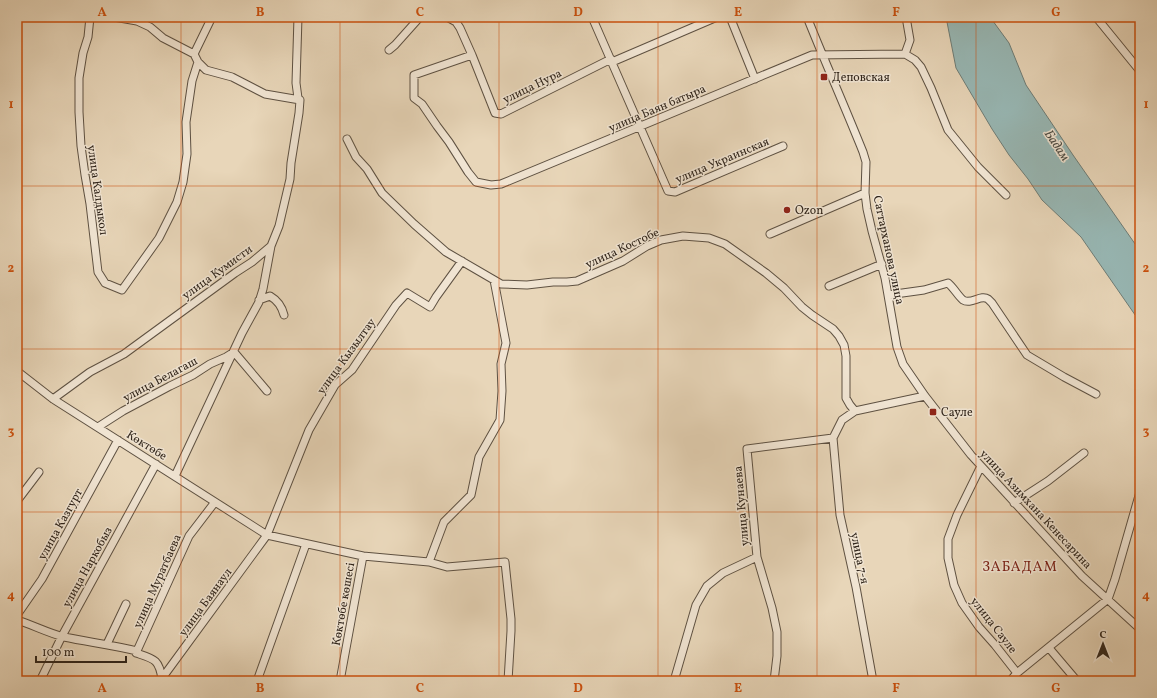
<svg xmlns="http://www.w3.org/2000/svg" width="1157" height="698" font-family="Vollkorn,serif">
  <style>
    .water { fill: #98b8b5; stroke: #6e7d77 }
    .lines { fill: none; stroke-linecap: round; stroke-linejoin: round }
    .minor-casing { stroke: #5e5142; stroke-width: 9 }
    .minor { stroke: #f0e4d2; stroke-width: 7 }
    .grid { fill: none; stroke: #cc510e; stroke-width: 1; stroke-opacity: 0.55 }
    .poi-dot { fill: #8f2418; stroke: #f0e4d2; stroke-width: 1.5 }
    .labels { text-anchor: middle; stroke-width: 3; stroke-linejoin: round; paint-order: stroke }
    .poi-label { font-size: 12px; fill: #30251b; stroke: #f0e4d2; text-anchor: start }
    .street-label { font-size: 12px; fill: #30251b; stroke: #f0e4d2 }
    .water-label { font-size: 13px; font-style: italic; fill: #4a4a42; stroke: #f0e4d2 }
    .quarter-label { font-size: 14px; letter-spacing: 1px; fill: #7a1f14; stroke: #f0e4d2 }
    .neatline { fill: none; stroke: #cc510e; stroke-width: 1.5 }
    .grid-label { font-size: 13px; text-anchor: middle; font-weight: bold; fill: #cc510e }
  </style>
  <rect width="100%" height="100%" fill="#e8d6b9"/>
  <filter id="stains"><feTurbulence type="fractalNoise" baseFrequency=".005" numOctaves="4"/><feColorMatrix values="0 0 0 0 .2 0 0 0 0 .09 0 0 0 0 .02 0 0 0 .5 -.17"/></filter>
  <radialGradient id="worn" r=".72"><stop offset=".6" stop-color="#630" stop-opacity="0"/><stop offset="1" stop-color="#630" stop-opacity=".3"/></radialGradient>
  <path class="water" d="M946,17H990L1009,43L1026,85L1073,155L1140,251V322L1081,237L1042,200L1028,179L1009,155L992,129L956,68Z"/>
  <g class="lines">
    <defs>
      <path id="minor" d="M90,17L88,37L83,53L79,78V112L81,146L85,175L90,204L98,272L105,283L122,290L159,238L177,202L183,182L187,154L186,122L192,81L198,62
        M114,17L137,21L150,27L163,38L194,54
        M212,17L194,54L198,62L206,70L232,77L265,94L300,100
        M447,17L456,22L460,28L472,55L495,113L501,114L611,59
        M592,17L668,191L675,192L783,146
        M730,17L755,79
        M807,17C825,62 845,107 863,152L866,162L865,193L867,209L872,231L885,278L897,347L903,364L925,396L971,455L1082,576L1140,629
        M1096,17L1140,71
        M389,50L395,45L420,17
        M905,54L910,40L906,17
        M472,55L414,75V98L422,104L437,126L449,142L468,172L476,182L491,185L501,184L812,55L905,54L915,60L921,67L931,88L948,130L978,167L1006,195
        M612,62L717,17
        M347,139L356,157L367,169L382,193L414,224L446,252L501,284L527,285L553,282H567L577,281L623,261L647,246L661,240L683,236L709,238L725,244L766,273L784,288L802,307L812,315L833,329L839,336L844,345L846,356V398L850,405L855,411L842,420L833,438L747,449L757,557L772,608L777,632V656L774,681
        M770,234L865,193
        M829,286L882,264
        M888,295L924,290L948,283C954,288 958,296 963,300C971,305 981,294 988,299C989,300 991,302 992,303L1027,355L1064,377L1096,394
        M259,300L270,296C277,300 282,307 284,315
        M17,371L53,399L267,535L363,556L340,681
        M53,399L90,372L124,354L235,273L252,262L271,246L279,226L290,179L291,163L299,113L300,100L298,98L296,83L298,17
        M855,411L925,396
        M98,427L123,411L170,386L193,375L210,364L226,357L234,352L267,391
        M833,438L840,515L856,587L873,681
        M981,466L957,515L948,539V558L954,585L962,603L979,627L995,645L1017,673L1010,681
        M175,476L242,333L259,302L263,289L271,246
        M17,501L39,472
        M1014,503L1048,481L1084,453
        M363,556L429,562L447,567L505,562L511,619V631L508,681
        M429,562L444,522L471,495L479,457L500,420L502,391L501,364L506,343L494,280
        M17,615L42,579L118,440
        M17,620C33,625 48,633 64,637C88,642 113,645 137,651L136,653C154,659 159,659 162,679
        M107,644L126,604
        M1049,648L1077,681
        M136,653L189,536L215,502
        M1017,673L1108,599L1115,579L1140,492
        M40,681L62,636L156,464
        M160,681L267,535L309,430L335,385L352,370L396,305L407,293L430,307L436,297L462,261
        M257,681L306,544
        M674,681L696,605L707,586L723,573L757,557"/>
    </defs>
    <use href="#minor" class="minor-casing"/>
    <use href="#minor" class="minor"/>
  </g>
  <path class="grid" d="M181,17V681M340,17V681M499,17V681M658,17V681M817,17V681M976,17V681M17,186H1140M17,349H1140M17,512H1140"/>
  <g class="poi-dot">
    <rect x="820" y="73" width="8" height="8" rx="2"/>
    <circle cx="787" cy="210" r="4"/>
    <rect x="929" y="408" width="8" height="8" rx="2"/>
  </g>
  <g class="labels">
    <g class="poi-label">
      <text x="832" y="81">Деповская</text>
      <text x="795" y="214">Ozon</text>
      <text x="941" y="416">Сауле</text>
    </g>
    <g class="street-label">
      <text transform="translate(532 86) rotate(-26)" y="4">улица Нура</text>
      <text transform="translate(657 108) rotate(-23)" y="4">улица Баян батыра</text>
      <text transform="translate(722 160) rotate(-23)" y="4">улица Украинская</text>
      <text transform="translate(98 190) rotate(82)" y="4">улица Калдыкол</text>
      <text transform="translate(622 248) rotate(-25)" y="4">улица Костобе</text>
      <text transform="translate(889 250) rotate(78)" y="4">Саттарханова улица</text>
      <text transform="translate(217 272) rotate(-36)" y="4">улица Кумисти</text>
      <text transform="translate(346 356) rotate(-54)" y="4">улица Кызылтау</text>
      <text transform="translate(160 379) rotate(-28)" y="4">улица Белагаш</text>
      <text transform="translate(147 445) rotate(32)" y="4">Көктөбе</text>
      <text transform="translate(741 506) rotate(-95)" y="4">улица Кунаева</text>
      <text transform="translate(1036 509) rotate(47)" y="4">улица Азимхана Кенесарина</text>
      <text transform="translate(60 524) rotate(-61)" y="4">улица Казгурт</text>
      <text transform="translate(860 558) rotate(78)" y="4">улица 7-я</text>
      <text transform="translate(87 567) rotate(-61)" y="4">улица Наркобыз</text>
      <text transform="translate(157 581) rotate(-66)" y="4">улица Муратбаева</text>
      <text transform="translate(205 602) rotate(-54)" y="4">улица Баянаул</text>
      <text transform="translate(343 604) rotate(-80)" y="4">Көктөбе көшесі</text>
      <text transform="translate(994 625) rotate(52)" y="4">улица Сауле</text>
    </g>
    <g class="water-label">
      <text transform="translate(1058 145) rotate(56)" y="5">Бадам</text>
    </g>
    <g class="quarter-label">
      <text x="1020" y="571">ЗАБАДАМ</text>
    </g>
  </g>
  <rect width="1157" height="698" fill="none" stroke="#e8d6b9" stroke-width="44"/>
  <g transform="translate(1103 644)" stroke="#f0e4d2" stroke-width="3" paint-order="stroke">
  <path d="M0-3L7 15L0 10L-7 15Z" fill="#30251b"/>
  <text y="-6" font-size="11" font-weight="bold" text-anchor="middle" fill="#30251b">С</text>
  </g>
  <path d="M36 656v6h90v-6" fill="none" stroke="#30251b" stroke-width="2"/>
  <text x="42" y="656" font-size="12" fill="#30251b" stroke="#f0e4d2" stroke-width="3" paint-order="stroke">100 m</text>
  <rect x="22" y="22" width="1113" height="654" class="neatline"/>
  <g class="grid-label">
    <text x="102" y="16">A</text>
    <text x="260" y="16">B</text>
    <text x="420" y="16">C</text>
    <text x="578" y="16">D</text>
    <text x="738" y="16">E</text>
    <text x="896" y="16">F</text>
    <text x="1056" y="16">G</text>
    <text x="11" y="108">1</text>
    <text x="1146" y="108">1</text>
    <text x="11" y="272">2</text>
    <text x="1146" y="272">2</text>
    <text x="11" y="435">3</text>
    <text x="1146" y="435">3</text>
    <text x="11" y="599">4</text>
    <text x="1146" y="599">4</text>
    <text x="102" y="692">A</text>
    <text x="260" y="692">B</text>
    <text x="420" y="692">C</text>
    <text x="578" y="692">D</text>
    <text x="738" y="692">E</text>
    <text x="896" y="692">F</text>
    <text x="1056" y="692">G</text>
  </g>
  <rect width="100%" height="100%" filter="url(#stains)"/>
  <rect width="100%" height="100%" fill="url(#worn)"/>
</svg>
